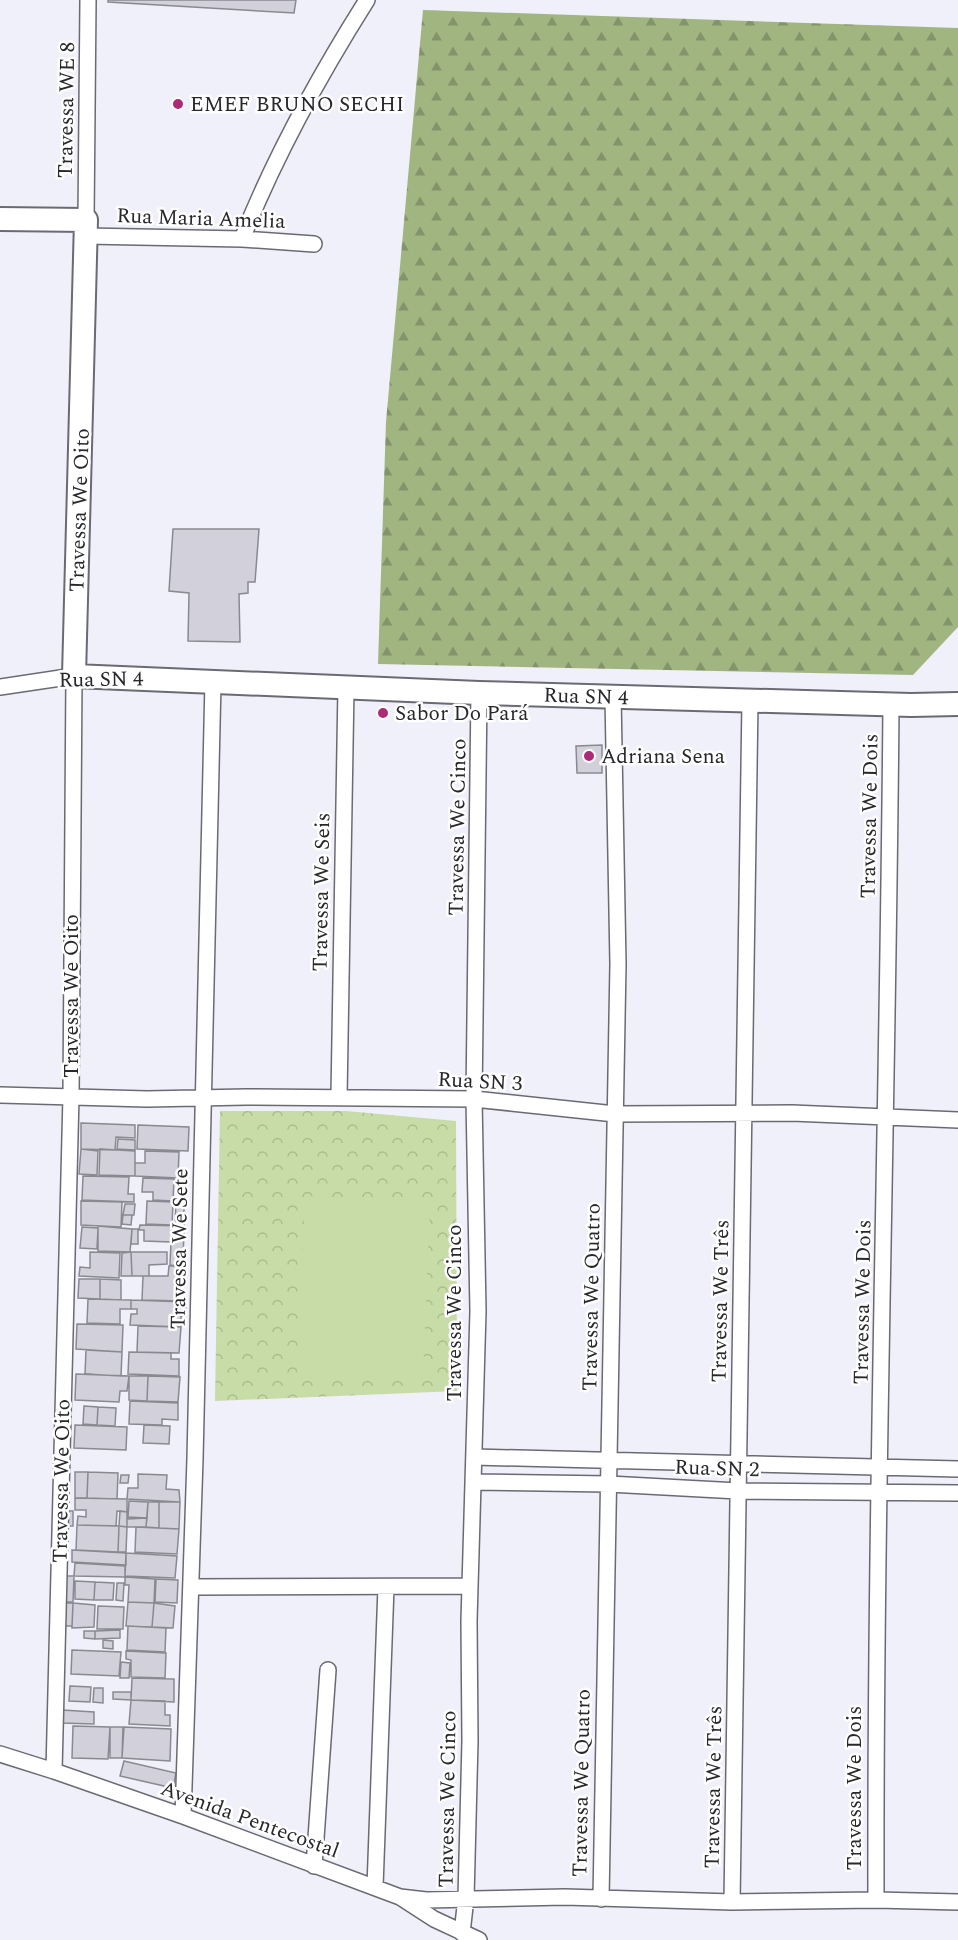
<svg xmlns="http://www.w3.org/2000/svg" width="958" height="1940" font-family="Spectral,serif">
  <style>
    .forest { fill: url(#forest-firs) }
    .park { fill: url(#park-crowns) }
    .garden { fill: #c7dca7 }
    .building { fill: #d2d1db; stroke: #898991; stroke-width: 1.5 }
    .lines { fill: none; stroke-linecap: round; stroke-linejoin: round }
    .minor-casing { stroke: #6a6a72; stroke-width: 18 }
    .secondary-casing { stroke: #6a6a72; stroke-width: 26 }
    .minor { stroke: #fff; stroke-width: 15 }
    .secondary { stroke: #fff; stroke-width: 22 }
    .poi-dot { fill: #ac2a76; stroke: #fefefe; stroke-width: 2 }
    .labels { text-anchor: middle; stroke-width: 5; stroke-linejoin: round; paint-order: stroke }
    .poi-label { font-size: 21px; fill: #28282c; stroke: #fefefe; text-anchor: start }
    .street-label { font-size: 21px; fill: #28282c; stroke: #fefefe }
  </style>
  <defs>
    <pattern id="forest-firs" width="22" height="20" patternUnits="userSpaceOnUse" patternTransform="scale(1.5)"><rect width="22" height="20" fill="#a1b581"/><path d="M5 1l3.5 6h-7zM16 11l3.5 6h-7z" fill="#83936a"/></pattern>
    <pattern id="park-crowns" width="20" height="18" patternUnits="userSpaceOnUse" patternTransform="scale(1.5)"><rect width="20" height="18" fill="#c7dca7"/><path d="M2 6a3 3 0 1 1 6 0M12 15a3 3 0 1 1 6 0" fill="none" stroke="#abbd90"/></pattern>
  </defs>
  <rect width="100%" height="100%" fill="#eff0f9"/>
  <path class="forest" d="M423,10L958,28V627L913,675L378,664L386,422Z"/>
  <path class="park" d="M220,1111H346L456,1121L457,1391L215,1401Z"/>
  <path class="garden" d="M305,1196L430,1201L423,1380L297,1375Z"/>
  <path class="building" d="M108,0H296L294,13L108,2Z
    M173,529H259L255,582H248V593L239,594L240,642L188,641L189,593L169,591Z
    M602,745V773H577L576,746Z
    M81,1123L135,1125V1138L116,1137L115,1150L81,1149Z
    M138,1125L189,1127L188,1151L137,1149Z
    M118,1139L135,1140V1150L117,1149Z
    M81,1149L98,1151L97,1175L79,1174Z
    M100,1149L135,1151V1176L99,1175Z
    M145,1151L179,1152L178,1178L135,1176V1163H145Z
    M83,1176L129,1177L128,1194H134V1202L82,1200Z
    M143,1178L174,1179L173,1201L153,1200V1192H142Z
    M81,1201L122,1202L121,1227L81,1225Z
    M147,1201L173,1202L172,1225L146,1224Z
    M176,1201H184V1226L175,1225Z
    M125,1204H135L134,1215H123Z
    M123,1215H132L131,1225L122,1224Z
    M140,1225L184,1226L183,1266L170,1265L171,1242L144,1241V1230H139Z
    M98,1226L132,1229L130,1252L98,1251Z
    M82,1227L98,1228L97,1249L80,1248Z
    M132,1229H138V1244H131Z
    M90,1252L120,1253L119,1278L79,1276L80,1267L90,1268Z
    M131,1252H167V1264L149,1265V1276H132Z
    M131,1252L132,1276H121L122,1253Z
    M169,1266H183L182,1301L142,1300L143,1276H168Z
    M79,1279H100V1299L78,1298Z
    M100,1279L121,1280V1300L100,1299Z
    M88,1299L131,1300V1309H120V1324L87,1323Z
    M131,1300L186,1302V1316H181V1327L130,1325L131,1314H137V1309H131Z
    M77,1324L123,1325L122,1352L76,1349Z
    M138,1326L181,1327L179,1353L137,1352Z
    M86,1350L122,1352L121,1376L85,1374Z
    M129,1352L171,1353V1359H179V1376L128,1374Z
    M76,1374L129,1376L127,1391H120L119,1402L75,1400Z
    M129,1376H148L147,1401L129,1400Z
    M148,1376L180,1377L178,1402L147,1401Z
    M130,1401L178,1403V1420L162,1419V1425L129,1424Z
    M84,1406L98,1407L97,1425L83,1424Z
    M98,1407L116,1408L115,1426L97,1425Z
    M75,1425L127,1427L126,1450L74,1448Z
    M144,1425L170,1426L169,1444L143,1443Z
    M75,1472H88L87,1498H75Z
    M88,1472L118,1473L117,1499L87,1498Z
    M138,1474L167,1475L166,1489L179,1490L180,1502L127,1499L128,1488H138Z
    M121,1475H129L128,1483H120Z
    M75,1498L127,1499V1512L117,1511L116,1526L77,1525L78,1516L86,1517V1510H75Z
    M129,1501L148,1502L147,1518L128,1517Z
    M148,1502H159V1528L146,1527Z
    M159,1502H180L179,1529L159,1528Z
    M65,1511H73V1526H65Z
    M120,1511L127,1512V1527L119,1526Z
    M147,1518L146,1527H127V1519Z
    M77,1525L119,1526L118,1552L76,1550Z
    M119,1526L127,1527L126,1552H118Z
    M136,1527L179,1529L177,1554L135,1552Z
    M72,1550L126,1553V1565L72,1562Z
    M126,1553L177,1556L175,1578L125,1576Z
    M75,1563L125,1566V1577L74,1576Z
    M65,1576H74L73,1602H64Z
    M125,1577L155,1579L154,1603L128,1602L129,1585H125Z
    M156,1579L178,1580L177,1603L155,1602Z
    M75,1581L95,1582L94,1600L75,1599Z
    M95,1582L114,1583L113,1600H94Z
    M117,1583H124L123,1601L116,1600Z
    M128,1602L154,1603L152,1627L126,1626Z
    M64,1603H73L72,1626H63Z
    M73,1603L95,1605L94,1627L72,1628Z
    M154,1603L175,1606L173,1628L152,1627Z
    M98,1606L124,1607L123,1629H97Z
    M128,1626L166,1628L165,1652L127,1650Z
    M120,1630V1638L95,1639V1631Z
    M84,1631H95V1639L84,1638Z
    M103,1640L113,1641V1649L103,1648Z
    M72,1650L121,1652L119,1676L71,1674Z
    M126,1651L166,1653L165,1678L131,1677V1660L126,1659Z
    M121,1662L130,1663L129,1678H120Z
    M132,1678L174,1679V1702L131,1700Z
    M70,1686L91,1687L90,1702L69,1701Z
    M94,1688H103V1703L93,1702Z
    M113,1692H131V1700L113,1699Z
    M131,1700L165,1701V1715H170V1726L129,1724Z
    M62,1710L94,1712V1724L61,1723Z
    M73,1726L110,1727L108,1759L72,1758Z
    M110,1727H123L122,1758H110Z
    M124,1727L171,1729L170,1761L122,1758Z
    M124,1761L176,1773L173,1788L120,1776Z"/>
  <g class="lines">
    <defs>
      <path id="minor" d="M86,220L88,0
        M86,236L242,239L314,244
        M242,239C275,156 319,76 367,0
        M0,687L74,676L71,1096L54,1771
        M0,1095L147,1099L246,1097L474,1099L615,1114L792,1113L958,1120
        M339,1097L346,687
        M474,1457L958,1469
        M474,1482L609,1484L738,1491L958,1493
        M191,1587L470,1586
        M0,1754L54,1771L183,1816L400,1897L434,1919L479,1940
        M183,1816L195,1459L213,682
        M314,1866L328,1670
        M375,1887L386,1587
        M400,1897L426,1900L565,1897L732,1902L876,1900L958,1902
        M601,1899L618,964L613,696
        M876,1900C875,1501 888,1103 891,704
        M732,1902L750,701
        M462,1933L466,1898L470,1741L469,1621L478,1311L474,1099L479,693"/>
      <path id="secondary" d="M0,219L86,220L74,676L479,693L911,705L958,704"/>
    </defs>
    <use href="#minor" class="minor-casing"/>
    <use href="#secondary" class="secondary-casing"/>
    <use href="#minor" class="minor"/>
    <use href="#secondary" class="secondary"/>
  </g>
  <g class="poi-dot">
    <circle cx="178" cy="104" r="6"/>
    <circle cx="383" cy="713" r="6"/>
    <circle cx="589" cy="756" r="6"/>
  </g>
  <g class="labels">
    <g class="poi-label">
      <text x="190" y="111">EMEF BRUNO SECHI</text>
      <text x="395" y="720">Sabor Do Pará</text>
      <text x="601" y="763">Adriana Sena</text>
    </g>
    <g class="street-label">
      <text transform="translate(66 110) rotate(-89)" y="7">Travessa WE 8</text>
      <text transform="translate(201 218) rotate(2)" y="7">Rua Maria Amelia</text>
      <text transform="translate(79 510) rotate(-88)" y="7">Travessa We Oito</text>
      <text transform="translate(101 679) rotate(-1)" y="7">Rua SN 4</text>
      <text transform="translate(586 696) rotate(2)" y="7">Rua SN 4</text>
      <text transform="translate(869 816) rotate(-89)" y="7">Travessa We Dois</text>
      <text transform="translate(457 827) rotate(-89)" y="7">Travessa We Cinco</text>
      <text transform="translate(321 892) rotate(-89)" y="7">Travessa We Seis</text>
      <text transform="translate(71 996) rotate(-90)" y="7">Travessa We Oito</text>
      <text transform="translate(480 1081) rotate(3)" y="7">Rua SN 3</text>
      <text transform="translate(179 1249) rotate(-89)" y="7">Travessa We Sete</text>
      <text transform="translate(591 1297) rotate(-89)" y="7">Travessa We Quatro</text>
      <text transform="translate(720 1301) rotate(-89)" y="7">Travessa We Três</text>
      <text transform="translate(862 1302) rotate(-89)" y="7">Travessa We Dois</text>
      <text transform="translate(454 1313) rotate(-90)" y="7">Travessa We Cinco</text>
      <text transform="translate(717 1468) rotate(2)" y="7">Rua SN 2</text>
      <text transform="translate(61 1481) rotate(-89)" y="7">Travessa We Oito</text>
      <text transform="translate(581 1783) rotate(-89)" y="7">Travessa We Quatro</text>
      <text transform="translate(713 1787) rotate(-89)" y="7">Travessa We Três</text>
      <text transform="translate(854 1788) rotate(-90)" y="7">Travessa We Dois</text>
      <text transform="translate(447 1799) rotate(-89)" y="7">Travessa We Cinco</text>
      <text transform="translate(250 1819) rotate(20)" y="7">Avenida Pentecostal</text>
    </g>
  </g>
</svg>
